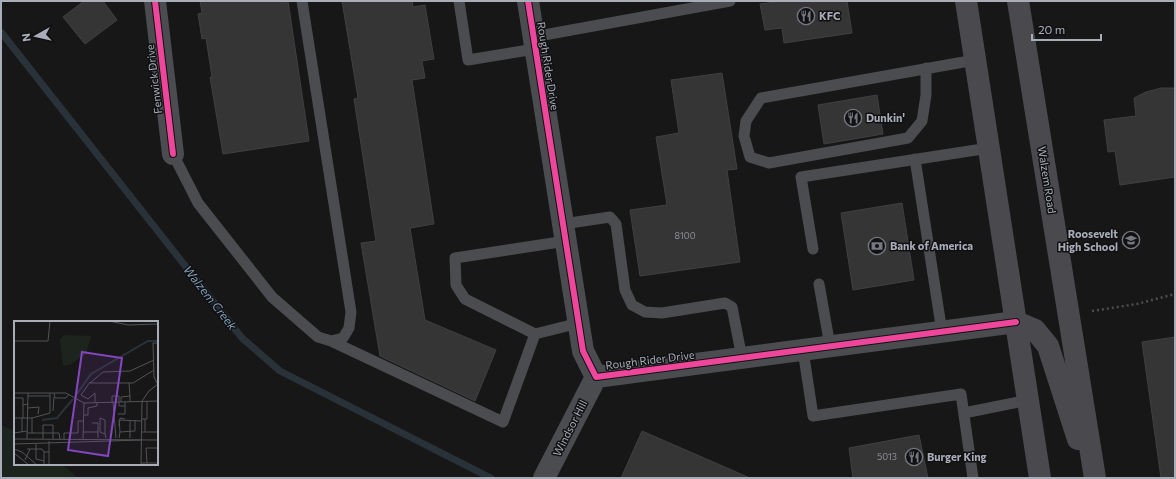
<svg xmlns="http://www.w3.org/2000/svg" width="1176" height="479" font-family="Commissioner,sans-serif">
  <style>
    .green { fill: #1d241e }
    .lines { fill: none; stroke-linecap: round; stroke-linejoin: round }
    .stream { stroke: #2a3239; stroke-width: 7 }
    .building { fill: #353536; stroke: #3f4043 }
    .path { stroke: #4d4e52; stroke-width: 2.5; stroke-dasharray: 2 3; stroke-linecap: butt }
    .service { stroke: #4b4c50; stroke-width: 11 }
    .minor { stroke: #4b4c50; stroke-width: 22 }
    .secondary { stroke: #4a4a4e; stroke-width: 22 }
    .cycleway-casing { stroke: #111113; stroke-width: 8 }
    .cycleway { stroke: #ed469a; stroke-width: 6 }
    .labels { text-anchor: middle; stroke-width: 3; stroke-linejoin: round; paint-order: stroke }
    .number-label { font-size: 9px; fill: #8b8f98 }
    .poi-label { font-size: 11px; font-weight: bold; fill: #a8adb8; stroke: #111113; text-anchor: start }
    .street-label { font-size: 11px; fill: #a8adb8; stroke: #111113 }
    .water-label { font-size: 12px; font-style: italic; fill: #7f9bb3; stroke: #111113 }
    .inset-river { fill: none; stroke: #2a3239; stroke-width: 2 }
    .inset-road { fill: none; stroke: #515357; stroke-width: 1 }
    .view { fill: #8446be; fill-opacity: 0.15; stroke: #8446be; stroke-width: 2 }
    .inset-edge { fill: none; stroke: #a8adb8; stroke-width: 2 }
  </style>
  <rect width="100%" height="100%" fill="#171717"/>
  <path class="green" d="M1,425L15,431V464H61L78,478H1Z"/>
  <g class="lines">
    <path class="stream" d="M1,32L242,338L280,371L491,478"/>
  </g>
  <path class="building" d="M84,1H103L117,20L85,44L63,17Z
    M200,1H288L309,141L223,154L210,77H212L206,38L202,39L198,14L202,13Z
    M342,1H412L413,7L425,5L434,59L422,61L425,78L412,80L434,224L410,228L425,320L496,350L475,401L380,356L361,243L376,241L354,99L358,98Z
    M782,1H847L852,33L784,43L782,28L765,30L760,4Z
    M722,73L737,169L727,170L740,262L640,276L630,210L667,205L656,137L679,133L671,80Z
    M1161,88H1175V177L1120,185L1115,151L1108,152L1104,120L1136,116L1134,98L1146,92Z
    M877,95L883,134L824,144L818,105Z
    M902,203L914,280L853,290L841,213Z
    M1175,337V478H1161L1142,342Z
    M642,431L750,478H621Z
    M919,435L928,478H853L849,448Z"/>
  <g class="lines">
    <path class="path" d="M1092,311L1137,304L1175,294"/>
    <path class="service" d="M459,1L468,60L535,49
      M533,37L730,1
      M926,68V95L922,121L908,138L769,163L750,157L744,136L746,121L761,98L975,60
      M173,154L198,203L272,297L318,337L331,341L343,338L349,328L351,312L302,1
      M915,159L942,332
      M563,224L610,217L616,224L625,290L632,305L645,312L662,313L725,303L732,307L742,358
      M566,241L455,258L456,285L465,299L535,334L579,323
      M813,249L801,177L989,148
      M819,284L830,346
      M331,341L503,422L535,334
      M803,350L813,416L961,394L973,478
      M964,413L1028,400"/>
    <path class="minor" d="M155,1L173,154
      M528,1L583,351L596,377
      M596,377L1016,322
      M544,478L596,377"/>
    <path class="secondary" d="M966,1L1040,478
      M1018,1L1095,478
      M1016,322L1035,330L1048,346L1078,439"/>
    <defs>
      <path id="cycleway" d="M155,1L173,154
        M528,1L583,351L596,377L1016,322"/>
    </defs>
    <use href="#cycleway" class="cycleway-casing"/>
    <use href="#cycleway" class="cycleway"/>
  </g>
  <defs>
    <symbol id="restaurant-ring" viewBox="-11 -11 22 22"><circle r="9.5" fill="#111113" stroke="#757880" stroke-width="1.5"/><path d="M-5-6h1v4h1v-4h1v4h1v-4h1v5L-1.5 .5V6h-2V.5L-5-1ZM5-6V6H3V1.5H1.5Q1.5-4 5-6Z" fill="#757880"/></symbol>
    <symbol id="school-ring" viewBox="-11 -11 22 22"><circle r="9.5" fill="#111113" stroke="#757880" stroke-width="1.5"/><path d="M0-5L7-2L0 1L-7-2ZM-4 1L0 2.5L4 1V4Q0 6-4 4Z" fill="#757880"/></symbol>
    <symbol id="bank-ring" viewBox="-11 -11 22 22"><circle r="9.5" fill="#111113" stroke="#757880" stroke-width="1.5"/><path d="M-6-4H6V4H-6ZM0-2.3a2.3 2.3 0 1 0 0 4.6a2.3 2.3 0 1 0 0-4.6Z" fill="#757880"/></symbol>
  </defs>
  <g fill-rule="evenodd">
    <use href="#restaurant-ring" x="796" y="6" width="20" height="20"/>
    <use href="#restaurant-ring" x="843" y="108" width="20" height="20"/>
    <use href="#school-ring" x="1121" y="230" width="20" height="20"/>
    <use href="#bank-ring" x="867" y="236" width="20" height="20"/>
    <use href="#restaurant-ring" x="904" y="447" width="20" height="20"/>
  </g>
  <g class="labels">
    <g class="number-label">
      <text x="685" y="239">8100</text>
      <text x="887" y="460">5013</text>
    </g>
    <g class="poi-label">
      <text x="819" y="20">KFC</text>
      <text x="866" y="122">Dunkin'</text>
      <text x="1118" y="238" text-anchor="end">Roosevelt<tspan x="1118" dy="13">High School</tspan></text>
      <text x="890" y="250">Bank of America</text>
      <text x="927" y="461">Burger King</text>
    </g>
    <g class="street-label">
      <text transform="translate(548 66) rotate(81)" y="4">Rough Rider Drive</text>
      <text transform="translate(154 79) rotate(-97)" y="4">Fenwick Drive</text>
      <text transform="translate(1047 180) rotate(81)" y="4">Walzem Road</text>
      <text transform="translate(650 360) rotate(-7)" y="4">Rough Rider Drive</text>
      <text transform="translate(570 428) rotate(-63)" y="4">Windsor Hill</text>
    </g>
    <g class="water-label">
      <text transform="translate(210 298) rotate(52)" y="4">Walzem Creek</text>
    </g>
  </g>
  <g transform="translate(14 321)">
    <rect width="144" height="144" fill="#171717"/>
    <path d="M50,14L77,15L72,33L56,44L49,45L46,18Z" fill="#1d241e"/>
    <path class="inset-river" d="M62,74L77,53L134,20H144M28,99L43,97L59,78"/>
    <path class="inset-road" d="M95,0L114,4L144,3M0,20H34L36,0M140,39L116,50L89,51L76,62H119L140,49M115,62L116,75M144,64L140,56L139,22H144M0,72H52L70,82M40,72L41,77H52L55,73M14,75H36M0,77H9V84L14,83M74,78L67,74L76,61M74,78L81,72V81M98,81V75H105V85H111M99,81L102,117M107,81V76L116,75V81M70,82L144,80M14,87L25,86L24,93M39,90L40,76M104,93H111V81M70,94H74V87L83,85V81M0,97H18V112M8,97V111M9,97V84M18,97L36,92V72M128,98H133V80M116,99V117M78,102H84V117M105,105L106,97L111,98M69,111H84M106,111L105,99L127,100M127,111H144M131,111V98M0,112L13,110M13,112H45L46,118M91,113L86,111V97L91,99V113L92,117M105,117L106,111L121,110V99M0,118L144,119M13,118L14,72M29,118V104H39V118M50,118V112H64V100H70M69,118L70,82M35,120V144M0,123L127,119M22,123V138L30,140M0,128L8,131L23,144M13,128H28L30,131H35M0,132L15,144M11,139L16,128M127,142H144M133,142L132,127H144M30,144V131M127,144L128,80L135,70L144,63"/>
    <path class="view" d="M68,31L108,37L94,135L54,129Z"/>
    <rect width="144" height="144" class="inset-edge"/>
  </g>
  <rect width="1176" height="479" fill="none" stroke="#a8adb8" stroke-width="4"/>
  <g transform="translate(36 36) rotate(262)" stroke="#111113" stroke-width="3" paint-order="stroke">
  <path d="M0-3L7 15L0 10L-7 15Z" fill="#a8adb8"/>
  <text y="-6" font-size="11" font-weight="bold" text-anchor="middle" fill="#a8adb8">N</text>
  </g>
  <path d="M1032 34v6h69v-6" fill="none" stroke="#a8adb8" stroke-width="2"/>
  <text x="1038" y="34" font-size="12" fill="#a8adb8" stroke="#111113" stroke-width="3" paint-order="stroke">20 m</text>
</svg>
